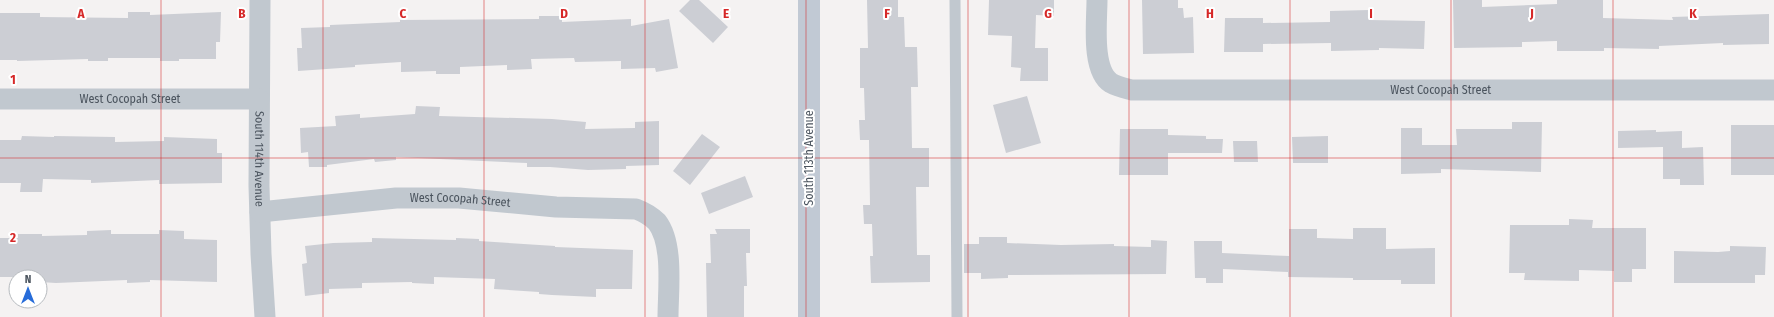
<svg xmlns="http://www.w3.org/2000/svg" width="1774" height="317" font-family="'Fira Sans Condensed',sans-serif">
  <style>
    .building { fill: #ccced4 }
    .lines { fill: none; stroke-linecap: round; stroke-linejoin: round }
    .lane { stroke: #c1c8cf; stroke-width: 11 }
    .street { stroke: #c1c8cf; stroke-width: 21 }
    .secondary { stroke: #c1c9d4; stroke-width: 22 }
    .grid { fill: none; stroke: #d62828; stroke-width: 1; stroke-opacity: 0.55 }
    .labels { text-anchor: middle; stroke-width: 4; stroke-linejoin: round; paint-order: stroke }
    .street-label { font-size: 12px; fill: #4b545e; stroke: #fff }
    .grid-label { font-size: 13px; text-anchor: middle; font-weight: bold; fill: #d62828; stroke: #fff; stroke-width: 4; stroke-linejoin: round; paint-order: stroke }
  </style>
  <rect width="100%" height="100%" fill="#f4f2f2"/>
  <path class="building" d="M690,0H699L728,27L713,43L679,11Z
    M867,0H898V17H904L905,47H917L918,87H911L912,148H929V187H916L917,255H930V282L871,283L870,256H873L872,224H864L863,205H870L869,140H860L859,120H865L864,88H860V48H868Z
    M989,0H1054V16L1036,15L1035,48H1048V81H1020L1021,68L1011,67L1012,36L988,35Z
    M1142,0H1178V8H1183L1184,18L1193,17L1194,53L1143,54Z
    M1453,0H1482V7L1557,4V0H1603V18L1673,20L1672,17L1769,14V44L1723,45V43L1659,46V49L1604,48V51H1557V41L1522,42V47L1454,48Z
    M1369,10V20L1425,21L1424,49L1379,48V50L1331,51V43L1263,44V52H1224L1225,18H1263V23L1330,22V11Z
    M128,12H150V15L221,12L220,42H216V59H179V61H160V58H108V61H88V59L17,61V60H0V13H40V17L128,18Z
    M539,16H562V22L631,19V26L669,19L678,68L656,72L655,68L621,69V61L575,62L574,58L531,59L532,69L507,70V65L460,67V74H436V71L401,72V62L355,65V67L298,71L297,48H302L301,28L330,27V25L400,22V20L539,19Z
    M1027,96L1041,143L1006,153L993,105Z
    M416,106L440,107L439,116L552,119L586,122L585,129L635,128V122L659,121V165L626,166V169L588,170L550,167H527V163L396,157V160L375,162L374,159L327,165V167H309L308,152L301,153L300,128L336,126L335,116L360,114V118L415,114Z
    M1512,122H1542L1541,172L1441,169V173L1401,174V128H1422V145H1457L1456,129H1512Z
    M1731,125H1774V175H1731Z
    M1120,129H1168V135L1206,136V139H1223L1222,153H1168V175H1119Z
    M1656,130V132L1682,131V148L1703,147L1704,185H1680V179H1663V147L1618,148V131Z
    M702,134L720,147L690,185L673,171Z
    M22,136L54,137V136L115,137V142L164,141V137L217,139V153H222V183L159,184V180L91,183V180L43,179L42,192H20L21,183H0V140H21Z
    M1328,136V163H1293L1292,137Z
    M1233,141H1257L1258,162H1234Z
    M745,176L753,197L709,214L701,193Z
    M1569,219L1593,220L1592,228H1646V269H1632V282H1614V271L1579,270V281L1524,280L1525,273H1509L1510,225H1569Z
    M1353,228H1386V249L1435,248V284H1401V280H1353V278L1288,277V272L1223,269V283H1206V278H1195L1194,241H1222V253L1289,256V229H1317V238L1353,239Z
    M715,229H750V253H746L747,286H744V317H707L706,263H711L710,234H717Z
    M111,230V234H159V230L184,231V239L217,240V282L150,280V282L127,283V280L56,283L40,282V277H0V238H18V234H42V236L87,235V231Z
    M979,237H1007V243L1061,245L1114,244V246L1151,247V240L1167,241L1166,274L1008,275V278L981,279V273H964V244H979Z
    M372,238L456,240V238L479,239V241L555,246V247L633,250L632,289H596V297L552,295L539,294V292L494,289L495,279L434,277V284L412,283V282L362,283V288L329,289V293L305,296L302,264L307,263L305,246L333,243L372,242Z
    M1730,246L1766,247L1765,275H1755V283H1674V251L1718,252L1730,251Z"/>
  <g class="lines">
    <path class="lane" d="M955,0L957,317"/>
    <g class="street">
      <path id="s1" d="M260,0L259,186L261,254L265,317"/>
      <path id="s2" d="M1097,0C1097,21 1091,70 1111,83C1118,87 1124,88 1132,90H1774"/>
      <path id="s3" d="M0,99H259"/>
      <path id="s4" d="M260,212L396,198H459L556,207L636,209C644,212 651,216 657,222C674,244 668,291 668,317"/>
    </g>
    <path class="secondary" d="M809,317V0"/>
  </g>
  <path class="grid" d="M161,0V317M323,0V317M484,0V317M645,0V317M806,0V317M968,0V317M1129,0V317M1290,0V317M1451,0V317M1613,0V317M0,158H1774"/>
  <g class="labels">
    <g class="street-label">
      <text dy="4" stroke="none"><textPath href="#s2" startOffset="418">West Cocopah Street</textPath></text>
      <text dy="4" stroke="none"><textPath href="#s3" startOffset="130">West Cocopah Street</textPath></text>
      <text transform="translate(809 158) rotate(-90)" y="4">South 113th Avenue</text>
      <text dy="4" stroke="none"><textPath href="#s1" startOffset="159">South 114th Avenue</textPath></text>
      <text dy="4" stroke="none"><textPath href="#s4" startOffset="201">West Cocopah Street</textPath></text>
    </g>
  </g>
  <g class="grid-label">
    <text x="81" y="18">A</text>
    <text x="242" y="18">B</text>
    <text x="403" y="18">C</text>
    <text x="564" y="18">D</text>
    <text x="726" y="18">E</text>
    <text x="887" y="18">F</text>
    <text x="1048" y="18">G</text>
    <text x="1210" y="18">H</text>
    <text x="1371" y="18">I</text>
    <text x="1532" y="18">J</text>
    <text x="1693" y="18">K</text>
    <text x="13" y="84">1</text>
    <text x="13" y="242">2</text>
  </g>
  <g transform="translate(28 289)"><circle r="19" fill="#ffffff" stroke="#b7bbbf"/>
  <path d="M0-3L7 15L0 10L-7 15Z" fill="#276cd9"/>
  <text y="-6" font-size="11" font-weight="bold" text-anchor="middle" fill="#4b545e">N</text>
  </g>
</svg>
